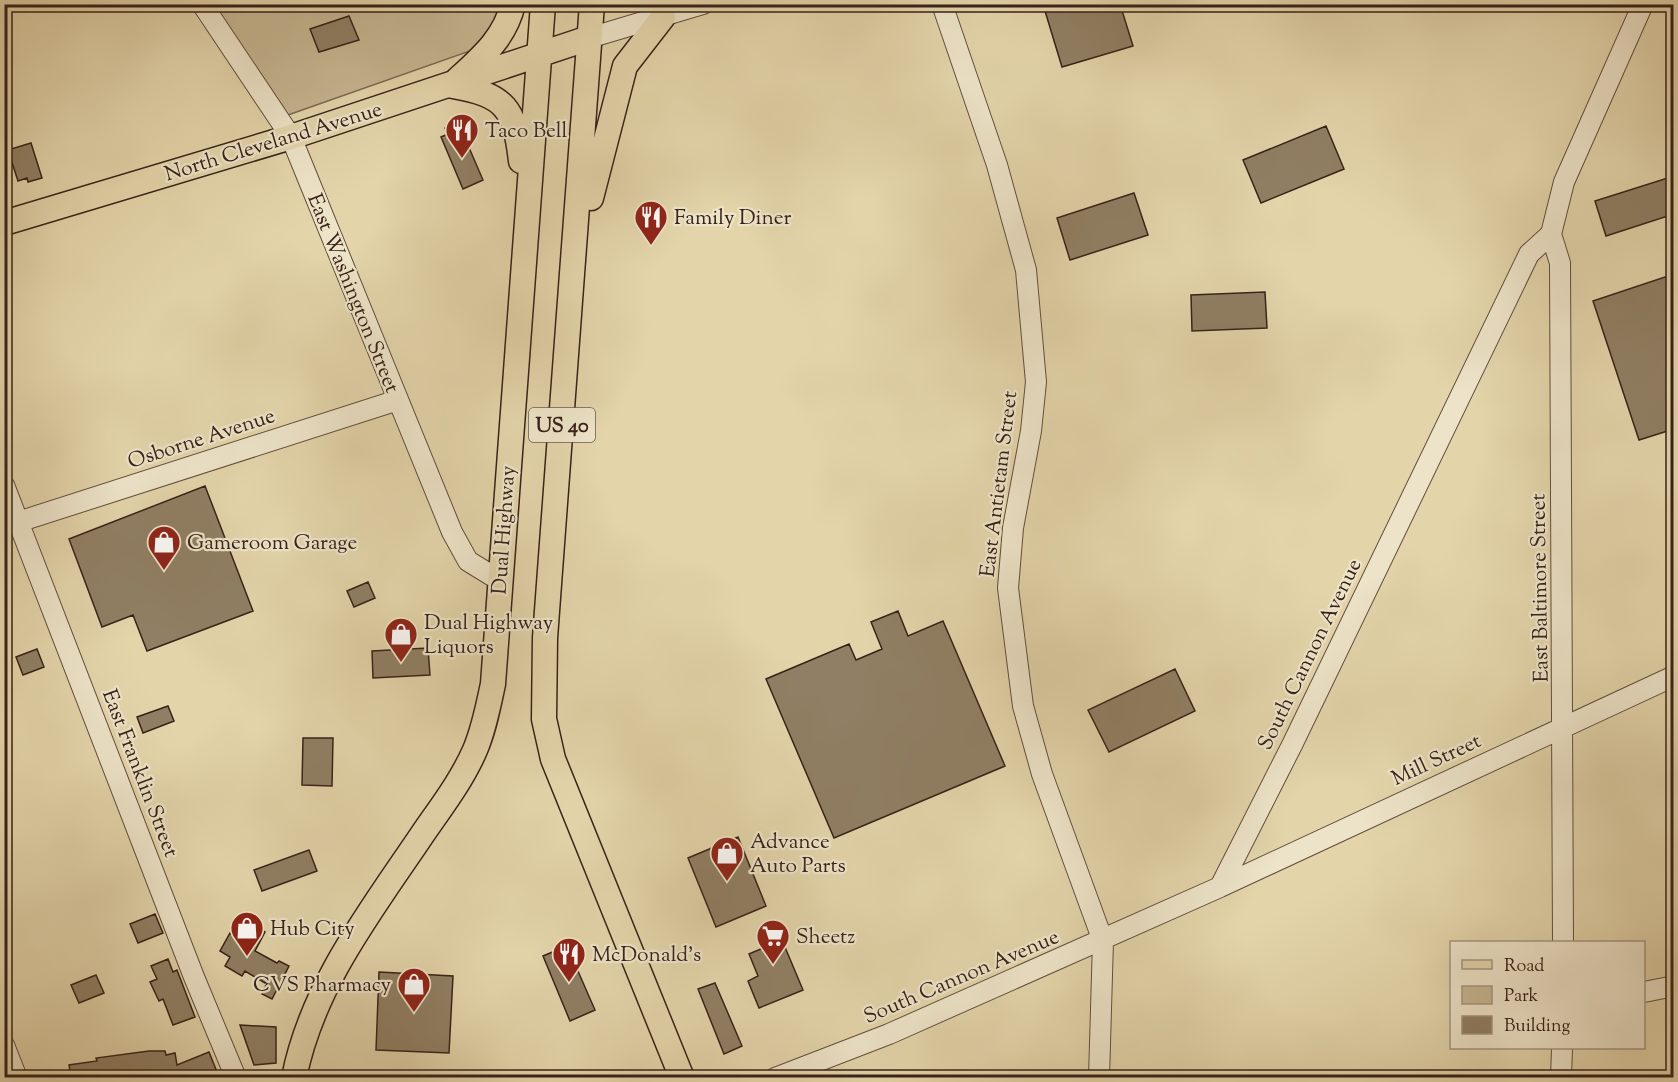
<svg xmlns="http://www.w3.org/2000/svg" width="1678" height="1082" font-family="'Sorts Mill Goudy',serif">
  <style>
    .green { fill: #c6b691; stroke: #7e6c55; stroke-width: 1.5 }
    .building { fill: #907f64; stroke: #372219; stroke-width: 1.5 }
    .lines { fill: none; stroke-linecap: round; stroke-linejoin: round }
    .minor-casing { stroke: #624e3d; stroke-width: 22 }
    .major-casing { stroke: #372219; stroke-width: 27 }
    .minor { stroke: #ede3c8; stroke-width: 20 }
    .major { stroke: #e3d4aa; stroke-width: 24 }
    .labels { text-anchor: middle; stroke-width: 4.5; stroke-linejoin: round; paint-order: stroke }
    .shield { fill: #ede3c8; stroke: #6e5c4e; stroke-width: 1.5 }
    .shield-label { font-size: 20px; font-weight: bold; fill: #372219 }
    .poi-label { font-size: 21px; fill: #372219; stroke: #ede3c8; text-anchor: start }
    .street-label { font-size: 21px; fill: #372219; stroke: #ede3c8 }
  </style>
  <rect width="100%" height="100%" fill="#e3d4aa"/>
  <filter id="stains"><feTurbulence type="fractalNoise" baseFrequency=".00333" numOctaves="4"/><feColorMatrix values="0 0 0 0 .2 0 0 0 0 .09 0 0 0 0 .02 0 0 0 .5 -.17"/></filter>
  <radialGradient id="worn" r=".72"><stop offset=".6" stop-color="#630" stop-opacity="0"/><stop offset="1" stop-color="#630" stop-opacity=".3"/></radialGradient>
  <path class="green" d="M209,5H508L487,45L285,116Z"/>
  <path class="building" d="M1068,4H1120L1133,46L1062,67L1045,11Z
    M349,16L359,40L319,52L310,29Z
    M458,122L483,180L463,189L441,137L448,134L445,128Z
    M1326,126L1344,169L1261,203L1243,160Z
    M31,143L42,178L28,182L27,178L18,181L8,150Z
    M1674,176V214L1606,236L1595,201Z
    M1134,193L1148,235L1070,260L1057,218Z
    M1674,274V429L1639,440L1593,301Z
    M1265,292L1267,328L1192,331L1191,295Z
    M205,486L253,611L147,651L133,615L102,627L69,539Z
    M368,582L375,598L354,607L347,591Z
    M898,611L908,636L943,621L1005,766L834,838L766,679L849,644L856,660L882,649L871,622Z
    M428,648L430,675L373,678L372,651Z
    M37,649L44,667L23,675L16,657Z
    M1175,669L1195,711L1109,752L1088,710Z
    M168,706L174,721L143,733L137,717Z
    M303,738H333L332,786L302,785Z
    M738,837L766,906L716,927L688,858Z
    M309,850L317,871L262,891L254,870Z
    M155,914L163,933L138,943L130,924Z
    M249,923L265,932L255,951L277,963L279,961L289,966L272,999L262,994L270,977L265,983L245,971L242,976L225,966L230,957L220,951L230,933L240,938Z
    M782,940L803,990L759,1008L748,981L758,976L749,954Z
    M567,946L595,1010L570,1021L543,956Z
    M168,959L173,972L177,970L195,1017L173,1025L163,999L159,1001L150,982L157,979L151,966Z
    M379,972L453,976L449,1053L376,1050Z
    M96,975L104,993L79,1003L71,985Z
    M715,983L742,1046L724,1054L698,989Z
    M240,1025L276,1027V1063L254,1065Z
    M149,1051H165L166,1055L175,1053L177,1065L209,1052L217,1072L203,1077H71L69,1065L97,1061L96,1058Z"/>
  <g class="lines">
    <defs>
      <path id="minor" d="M202,4L291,137L452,532L468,561L499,580
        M942,4L997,165L1026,270L1036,382L1031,431L1013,528L1008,588L1023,706L1042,774L1103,941L1099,1078
        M589,38L703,4
        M1551,234L1560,263L1563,942
        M4,485L194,977L236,1078
        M18,522L398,400
        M1220,887L1674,676
        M1644,992L1674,986
        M4,1045L17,1078
        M775,1078L889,1034L1220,887L1293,743L1529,254L1551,234L1564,182L1643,4
        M1561,1078L1562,1048"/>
      <path id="major" d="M592,4L545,638L544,719L553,759L682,1078
        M457,80C481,58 505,38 513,4
        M453,86C505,95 515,108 521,161
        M591,198L625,66L663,17
        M4,223L291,137L589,38
        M294,1078C312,985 373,908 424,832C442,806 462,780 475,750C484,729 488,707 493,684L543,4"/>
    </defs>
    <use href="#minor" class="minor-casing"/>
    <use href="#major" class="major-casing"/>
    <use href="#minor" class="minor"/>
    <use href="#major" class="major"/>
  </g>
  <defs>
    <symbol id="restaurant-pin" viewBox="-11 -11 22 30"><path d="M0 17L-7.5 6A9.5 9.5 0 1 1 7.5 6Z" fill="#8f2418" stroke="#ede3c8"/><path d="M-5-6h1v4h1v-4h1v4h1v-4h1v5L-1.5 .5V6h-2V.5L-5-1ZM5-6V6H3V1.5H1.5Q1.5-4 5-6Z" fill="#fff"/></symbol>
    <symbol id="shop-pin" viewBox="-11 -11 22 30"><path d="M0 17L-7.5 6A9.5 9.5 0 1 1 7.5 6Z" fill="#8f2418" stroke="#ede3c8"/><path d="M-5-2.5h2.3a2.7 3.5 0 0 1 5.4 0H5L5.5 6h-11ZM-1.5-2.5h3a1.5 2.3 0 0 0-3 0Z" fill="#fff"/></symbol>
    <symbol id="supermarket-pin" viewBox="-11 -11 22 30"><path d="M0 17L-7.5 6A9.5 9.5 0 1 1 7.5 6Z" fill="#8f2418" stroke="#ede3c8"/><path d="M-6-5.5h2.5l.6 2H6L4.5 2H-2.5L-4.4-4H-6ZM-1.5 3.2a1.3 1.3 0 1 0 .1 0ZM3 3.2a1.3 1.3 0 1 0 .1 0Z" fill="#fff"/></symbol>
  </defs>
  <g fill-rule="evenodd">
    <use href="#restaurant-pin" x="443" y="111" width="38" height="52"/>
    <use href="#restaurant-pin" x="632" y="198" width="38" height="52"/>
    <use href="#shop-pin" x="145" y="523" width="38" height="52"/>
    <use href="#shop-pin" x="382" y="615" width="38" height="52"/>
    <use href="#shop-pin" x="708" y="834" width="38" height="52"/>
    <use href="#shop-pin" x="228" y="909" width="38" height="52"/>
    <use href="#supermarket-pin" x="754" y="917" width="38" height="52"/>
    <use href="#restaurant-pin" x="550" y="935" width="38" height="52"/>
    <use href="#shop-pin" x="395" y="965" width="38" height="52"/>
  </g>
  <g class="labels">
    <rect class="shield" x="529" y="408" width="66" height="34" rx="4.5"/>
    <g class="shield-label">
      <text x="562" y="432">US 40</text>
    </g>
    <g class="poi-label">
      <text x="485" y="137">Taco Bell</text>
      <text x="674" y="224">Family Diner</text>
      <text x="187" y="549">Gameroom Garage</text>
      <text x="424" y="629">Dual Highway<tspan x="424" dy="24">Liquors</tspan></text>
      <text x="750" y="848">Advance<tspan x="750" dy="24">Auto Parts</tspan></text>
      <text x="270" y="935">Hub City</text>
      <text x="796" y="943">Sheetz</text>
      <text x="592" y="961">McDonald's</text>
      <text x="391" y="991" text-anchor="end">CVS Pharmacy</text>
    </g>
    <g class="street-label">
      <text transform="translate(273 141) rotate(-17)" y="7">North Cleveland Avenue</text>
      <text transform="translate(354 293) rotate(68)" y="7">East Washington Street</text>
      <text transform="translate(201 438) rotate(-18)" y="7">Osborne Avenue</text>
      <text transform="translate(998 484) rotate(-83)" y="7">East Antietam Street</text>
      <text transform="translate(503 530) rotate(-86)" y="7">Dual Highway</text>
      <text transform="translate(1539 588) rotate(-91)" y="7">East Baltimore Street</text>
      <text transform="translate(1309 654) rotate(-64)" y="7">South Cannon Avenue</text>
      <text transform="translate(1436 759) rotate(-25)" y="7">Mill Street</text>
      <text transform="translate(141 773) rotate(69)" y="7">East Franklin Street</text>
      <text transform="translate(961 976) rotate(-23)" y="7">South Cannon Avenue</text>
    </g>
  </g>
  <rect width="1678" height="1082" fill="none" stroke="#e3d4aa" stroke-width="24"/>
  <rect x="6" y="6" width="1666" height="1070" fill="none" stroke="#372219" stroke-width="3"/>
  <rect x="12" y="12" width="1654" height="1058" fill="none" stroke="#372219" stroke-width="1.5"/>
  <rect x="1450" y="941" width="195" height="108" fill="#ede3c8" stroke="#a49682" stroke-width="1.5"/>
  <rect x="1462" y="960" width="30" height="9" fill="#e3d4aa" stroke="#a49682" stroke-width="1.5"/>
  <text x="1504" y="971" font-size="18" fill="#372219">Road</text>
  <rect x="1462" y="986" width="30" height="18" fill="#c6b691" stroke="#a49682" stroke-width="1.5"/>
  <text x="1504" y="1001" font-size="18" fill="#372219">Park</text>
  <rect x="1462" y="1016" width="30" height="18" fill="#907f64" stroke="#a49682" stroke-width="1.5"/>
  <text x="1504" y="1031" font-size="18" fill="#372219">Building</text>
  <rect width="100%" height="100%" filter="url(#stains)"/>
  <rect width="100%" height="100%" fill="url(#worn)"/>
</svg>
